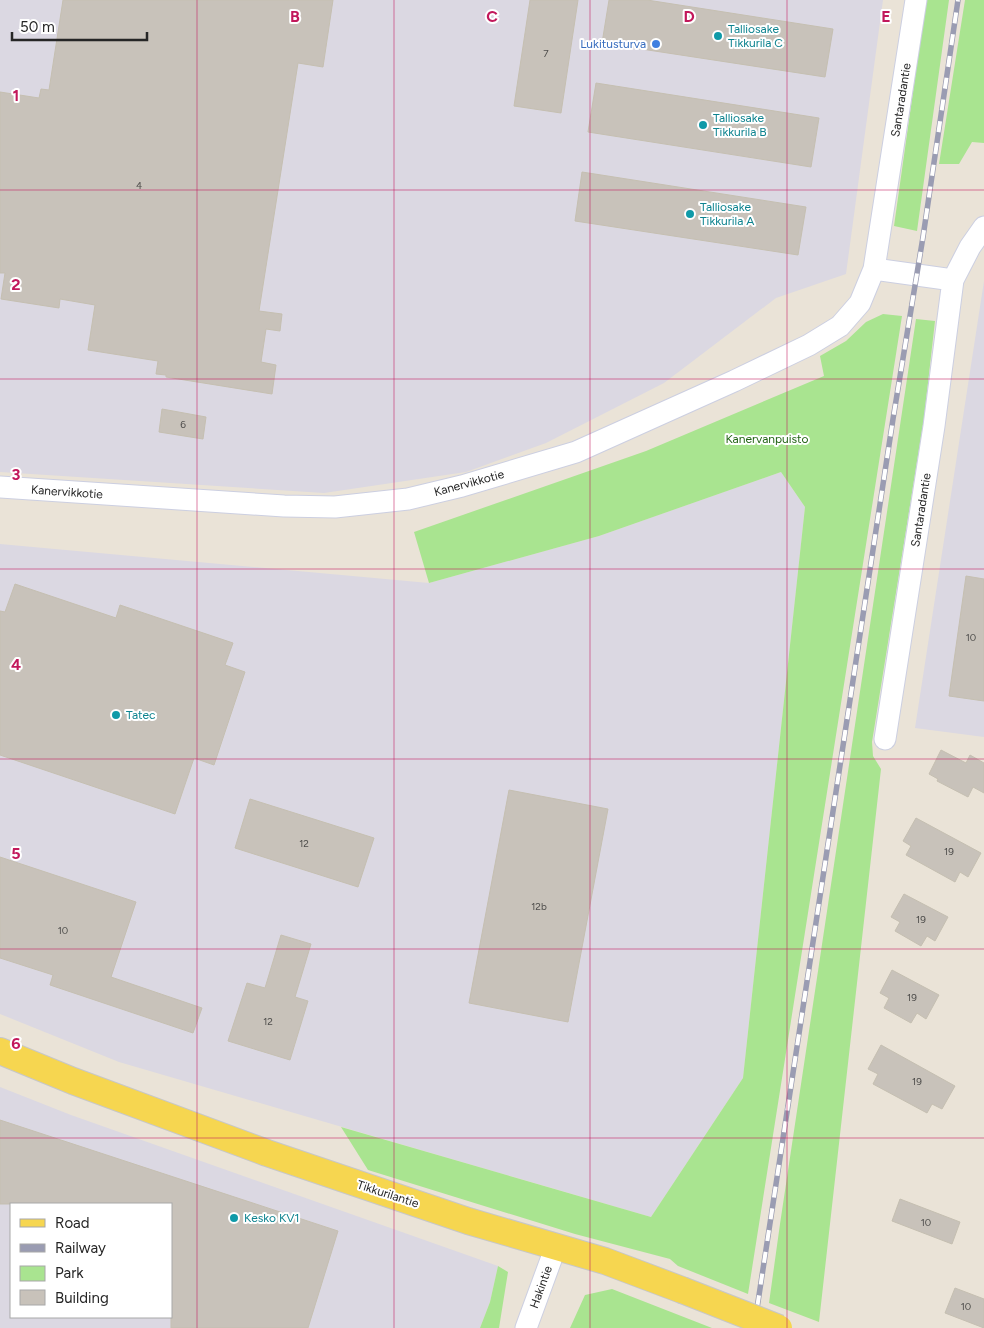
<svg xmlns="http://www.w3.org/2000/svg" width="984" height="1328" font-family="Figtree,sans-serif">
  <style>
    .industrial { fill: #dbd8e2; fill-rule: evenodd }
    .green { fill: #a9e490 }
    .building { fill: #c8c2ba; stroke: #c5bfb1 }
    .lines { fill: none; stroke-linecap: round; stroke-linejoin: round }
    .minor-casing { stroke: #cccfe1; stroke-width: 23 }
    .major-casing { stroke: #c7c7c7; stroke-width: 28 }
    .minor { stroke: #fff; stroke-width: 21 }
    .major { stroke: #f6d650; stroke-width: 26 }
    .rail-casing { stroke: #9a9cb2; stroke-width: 5.5 }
    .rail { stroke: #fff; stroke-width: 4; stroke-dasharray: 11; stroke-linecap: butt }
    .major-bridge-casing { stroke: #c7c7c7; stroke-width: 28; stroke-linecap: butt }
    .major-bridge { stroke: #f6d650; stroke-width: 26 }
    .grid { fill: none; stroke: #c2185b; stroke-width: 1; stroke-opacity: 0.55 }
    .culture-dot { fill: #0f9aa8; stroke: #fff; stroke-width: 2 }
    .shop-dot { fill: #3f7fe0; stroke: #fff; stroke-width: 2 }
    .labels { text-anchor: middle; stroke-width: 4; stroke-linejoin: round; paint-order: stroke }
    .number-label { font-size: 10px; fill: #4e4d4b }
    .culture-label { font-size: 12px; fill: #0d838f; stroke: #fff; text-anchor: start }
    .shop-label { font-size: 12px; fill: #366cbe; stroke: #fff; text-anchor: end }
    .street-label { font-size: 12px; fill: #262626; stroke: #fff }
    .park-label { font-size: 12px; fill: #236416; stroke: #fff }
    .grid-label { font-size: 16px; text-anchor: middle; font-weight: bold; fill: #c2185b; stroke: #fff; stroke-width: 4; stroke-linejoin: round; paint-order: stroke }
  </style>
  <rect width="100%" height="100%" fill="#eae3d7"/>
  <path class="industrial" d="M0,0H883L846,274L776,298L664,383L546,443L466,472L324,493L0,472Z
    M984,281V737L915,728Z
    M781,472L805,507L743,1078L651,1217L119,1062L0,1014V544L429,583L599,536Z
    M0,1087L71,1115L498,1266L490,1302L480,1328H0ZM11,1204H171V1317H11Z"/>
  <path class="green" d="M926,0H949L917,231L894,226Z
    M965,0H984V143L972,142L959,164H939Z
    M883,314L902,316L748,1294L678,1266L670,1259L575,1234L368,1170L341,1127L651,1217L743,1078L805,507L781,472L599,536L429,583L414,532L646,451L824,376L820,356L846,341L866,322Z
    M916,319L935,321L924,418L872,742L873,756L881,769L819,1322L769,1303L780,1224Z
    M498,1266L508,1272L499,1328H480L490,1302Z
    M612,1289L712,1328H570L585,1295Z"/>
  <path class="building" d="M63,0H333L323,67L298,63L259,311L282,314L280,331L266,329L261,362L276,365L272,394L166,377V375L156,374L158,361L88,350L95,305L60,299L59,308L1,299L5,273H0V92L39,98L41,89L49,90Z
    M530,0H578L561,113L514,106Z
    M609,0H647L833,29L825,77L602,43Z
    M596,83L819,118L811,167L588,132Z
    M582,172L806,207L798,255L575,221Z
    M162,409L206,417L203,439L159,432Z
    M966,576L984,579V701L949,696Z
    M15,584L116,618L120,605L233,643L225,665L245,672L214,765L194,758L175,814L0,755V611L5,612Z
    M941,750L966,763L970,755L984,763V793L973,787L968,797L937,781L938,779L929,774Z
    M509,790L608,809L568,1022L469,1003Z
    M250,799L374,838L358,887L235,848Z
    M916,818L981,853L968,877L960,872L955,882L906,855L911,846L903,841Z
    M0,857L136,902L111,977L202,1008L193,1033L50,985L53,975L0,958Z
    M904,894L948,917L935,941L927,936L921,946L895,931L900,922L891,917Z
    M281,935L311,944L295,997L308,1001L290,1060L228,1041L247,983L265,988Z
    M892,970L939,995L926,1019L917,1013L911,1023L884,1008L889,998L880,993Z
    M881,1045L955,1086L942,1109L932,1104L927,1113L873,1084L878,1074L868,1069Z
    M0,1120L338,1231L308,1328H171V1204H0Z
    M900,1199L960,1222L952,1244L892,1221Z
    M955,1288L984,1299V1328L945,1313Z"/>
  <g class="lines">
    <defs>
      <path id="minor" d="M874,269L953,280L934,426L885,739
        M953,280L970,247L984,227
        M0,487L284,506L335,507L408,499L462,486L576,452L734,381L809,345L840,326L860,303L874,269L916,0
        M526,1328L556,1246"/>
      <path id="major" d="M0,1051L73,1081L267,1153L468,1221L605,1261L682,1290"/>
    </defs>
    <use href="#minor" class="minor-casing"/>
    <use href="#major" class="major-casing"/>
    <use href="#minor" class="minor"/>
    <use href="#major" class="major"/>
    <defs>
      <path id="rail" d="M754,1328L893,419L923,237L958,0"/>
    </defs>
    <use href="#rail" class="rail-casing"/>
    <use href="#rail" class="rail"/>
    <defs>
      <path id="major-bridge" d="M682,1290L779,1328"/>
    </defs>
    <use href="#major-bridge" class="major-bridge-casing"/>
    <use href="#major-bridge" class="major-bridge"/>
  </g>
  <path class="grid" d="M197,0V1328M394,0V1328M590,0V1328M787,0V1328M0,190H984M0,379H984M0,569H984M0,759H984M0,949H984M0,1138H984"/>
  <g class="culture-dot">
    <circle cx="718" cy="36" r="5"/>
    <circle cx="703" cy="125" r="5"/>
    <circle cx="690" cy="214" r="5"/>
    <circle cx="116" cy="715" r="5"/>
    <circle cx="234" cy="1218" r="5"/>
  </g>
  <circle class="shop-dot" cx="656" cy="44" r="5"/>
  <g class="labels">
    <g class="number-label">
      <text x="546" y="57">7</text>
      <text x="139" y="189">4</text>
      <text x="183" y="428">6</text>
      <text x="971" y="641">10</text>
      <text x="304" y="847">12</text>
      <text x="949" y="855">19</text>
      <text x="539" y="910">12b</text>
      <text x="921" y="923">19</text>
      <text x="63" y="934">10</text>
      <text x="912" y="1001">19</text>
      <text x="268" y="1025">12</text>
      <text x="917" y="1085">19</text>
      <text x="926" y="1226">10</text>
      <text x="966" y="1310">10</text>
    </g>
    <g class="culture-label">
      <text x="728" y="33">Talliosake<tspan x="728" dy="14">Tikkurila C</tspan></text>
      <text x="713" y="122">Talliosake<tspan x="713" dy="14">Tikkurila B</tspan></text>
      <text x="700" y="211">Talliosake<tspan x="700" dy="14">Tikkurila A</tspan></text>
      <text x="126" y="719">Tatec</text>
      <text x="244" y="1222">Kesko KV1</text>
    </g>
    <g class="shop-label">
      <text x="646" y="48">Lukitusturva</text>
    </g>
    <g class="street-label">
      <text transform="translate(901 100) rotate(-81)" y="4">Santaradantie</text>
      <text transform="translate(469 483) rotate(-15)" y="4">Kanervikkotie</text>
      <text transform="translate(67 492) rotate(4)" y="4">Kanervikkotie</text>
      <text transform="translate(921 510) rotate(-81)" y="4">Santaradantie</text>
      <text transform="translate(388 1194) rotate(18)" y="4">Tikkurilantie</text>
      <text transform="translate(541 1287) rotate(-70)" y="4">Hakintie</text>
    </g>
    <g class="park-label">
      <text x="767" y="443">Kanervanpuisto</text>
    </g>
  </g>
  <g class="grid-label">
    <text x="295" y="22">B</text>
    <text x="492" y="22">C</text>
    <text x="689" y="22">D</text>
    <text x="886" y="22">E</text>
    <text x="16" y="101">1</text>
    <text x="16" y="290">2</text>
    <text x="16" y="480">3</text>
    <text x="16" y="670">4</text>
    <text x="16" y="859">5</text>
    <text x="16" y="1049">6</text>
  </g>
  <rect x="10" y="1203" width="162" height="115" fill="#ffffff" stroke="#a8a8a8"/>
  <rect x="20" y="1219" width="25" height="8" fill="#f6d650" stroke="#a8a8a8"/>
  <text x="55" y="1228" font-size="15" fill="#262626">Road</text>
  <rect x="20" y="1244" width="25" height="8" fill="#9a9cb2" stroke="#a8a8a8"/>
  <text x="55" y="1253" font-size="15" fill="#262626">Railway</text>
  <rect x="20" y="1266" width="25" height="15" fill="#a9e490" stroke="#a8a8a8"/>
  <text x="55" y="1278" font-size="15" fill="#262626">Park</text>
  <rect x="20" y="1290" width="25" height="15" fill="#c8c2ba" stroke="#a8a8a8"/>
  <text x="55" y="1303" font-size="15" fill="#262626">Building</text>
  <path d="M12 32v8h135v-8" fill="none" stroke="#262626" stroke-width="2.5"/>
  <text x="20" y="32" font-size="15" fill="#262626" stroke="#ffffff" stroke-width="4" paint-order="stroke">50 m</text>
</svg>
